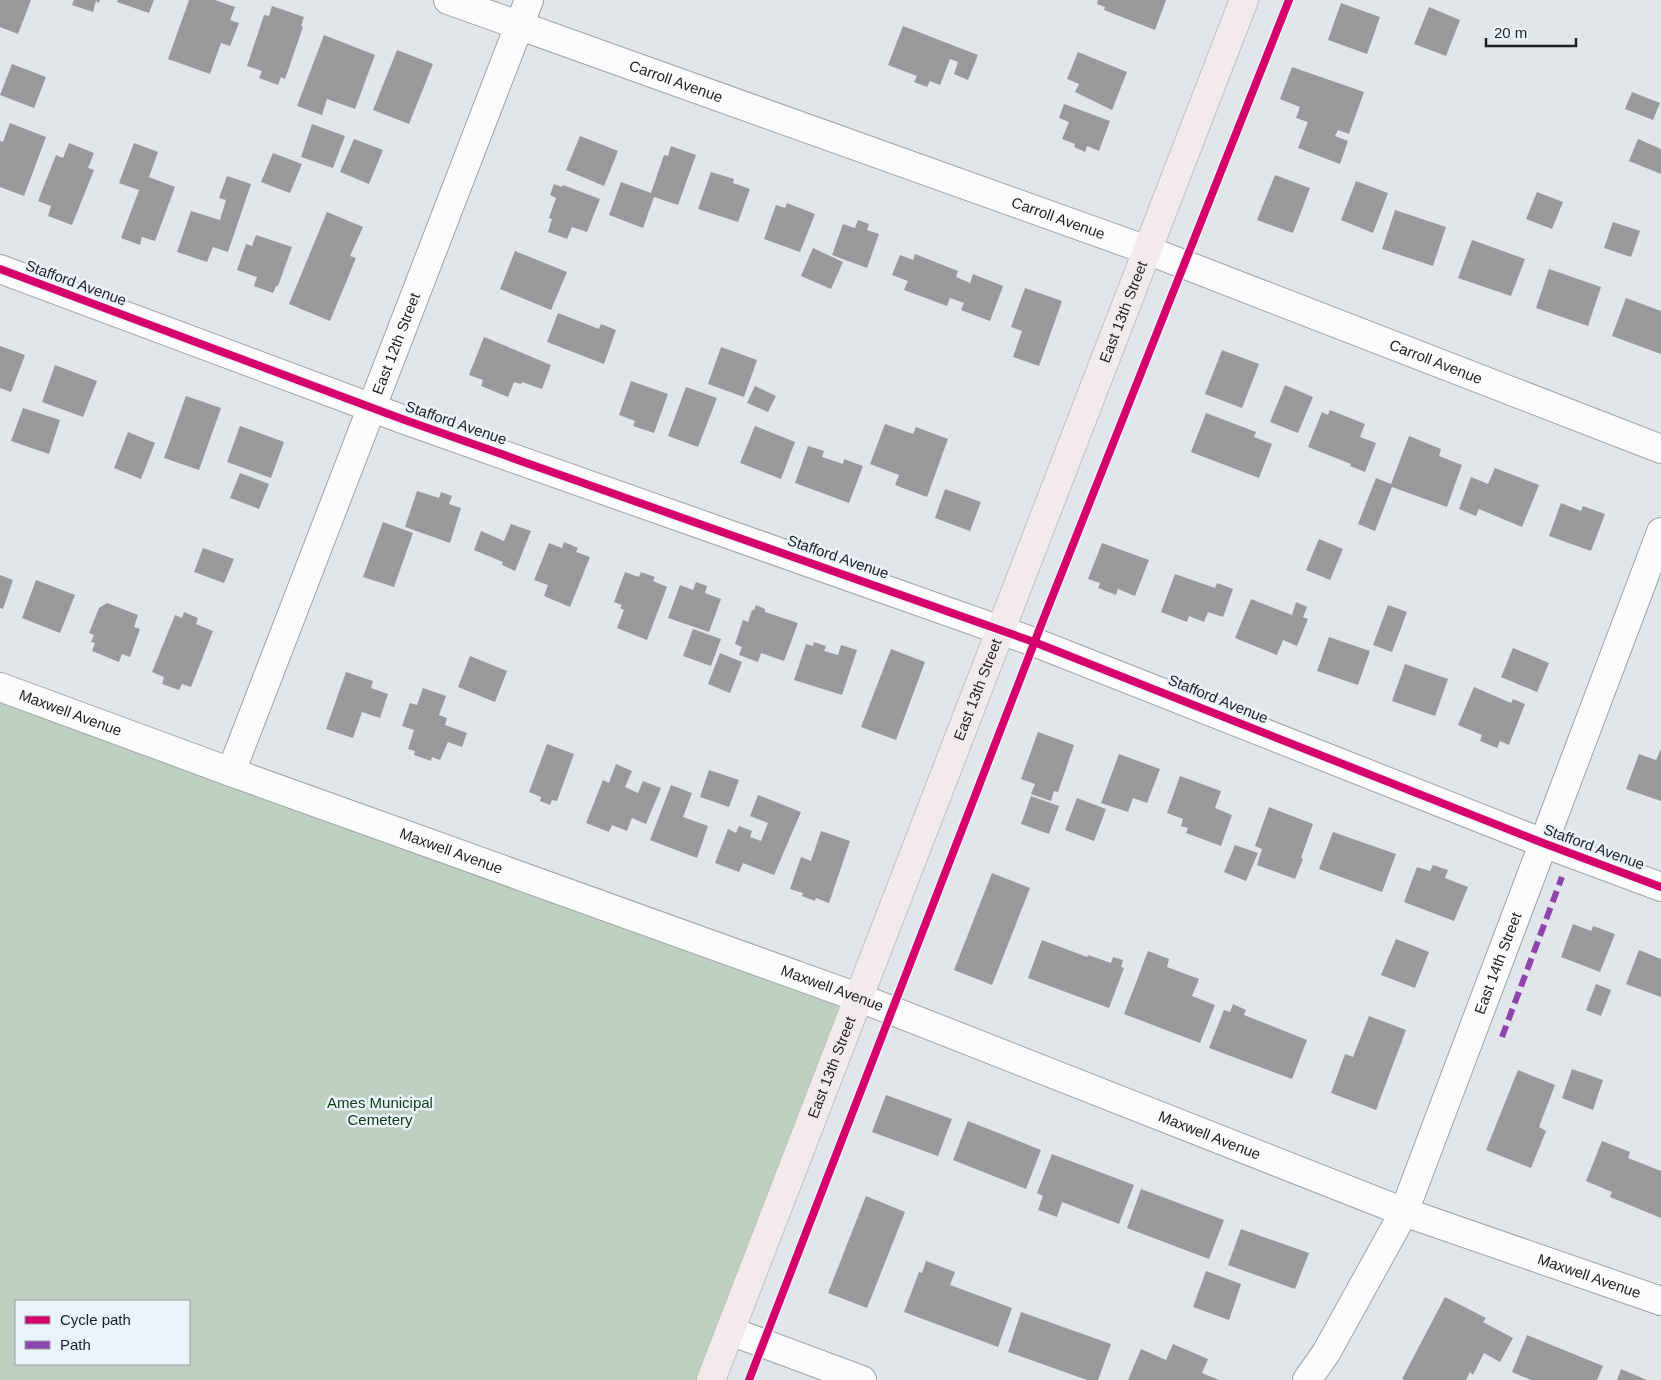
<svg xmlns="http://www.w3.org/2000/svg" width="1661" height="1380" font-family="Helvetica,sans-serif">
  <style>
    .green { fill: #bccfc0; fill-rule: evenodd }
    .building { fill: #99999b }
    .lines { fill: none; stroke-linecap: round; stroke-linejoin: round }
    .minor-casing { stroke: #9fa3a6; stroke-width: 30 }
    .major-casing { stroke: #bfc1c3; stroke-width: 30 }
    .minor { stroke: #fbfbfc; stroke-width: 28 }
    .major { stroke: #f2eaeb; stroke-width: 28 }
    .quiet { stroke: #8e44ad; stroke-width: 6; stroke-dasharray: 12 6; stroke-linecap: butt }
    .cycleway-casing { stroke: #ebf3fa; stroke-width: 11 }
    .cycleway { stroke: #d6006c; stroke-width: 8 }
    .labels { text-anchor: middle; stroke-width: 5; stroke-linejoin: round; paint-order: stroke }
    .street-label { font-size: 15px; fill: #1c1f22; stroke: #ebf3fa }
    .park-label { font-size: 15px; fill: #0c3b13; stroke: #ebf3fa }
  </style>
  <rect width="100%" height="100%" fill="#e2e6ea"/>
  <path class="green" d="M0,687L860,998L711,1380H0ZM16,1301H189V1364H16Z"/>
  <path class="building" d="M0,0H31L18,34L0,27Z
    M74,0H100L99,3L96,1L93,12L72,5Z
    M118,0H154L149,13L117,2Z
    M189,0H215L235,7L230,20L239,23L230,46L221,43L210,74L168,59Z
    M1098,0H1166L1155,30L1104,10L1105,7L1097,4Z
    M1341,3L1380,17L1367,54L1328,40Z
    M272,6L304,17L301,26L303,27L285,79L281,77L278,85L259,78L262,71L247,66L264,15L269,16Z
    M1429,7L1460,20L1446,56L1414,44Z
    M903,26L978,55L968,80L954,74L958,62L950,59L940,85L930,81L927,87L914,82L917,76L888,65Z
    M324,35L375,55L355,109L327,99L322,115L297,106Z
    M397,50L433,64L409,124L373,110Z
    M1078,52L1127,72L1112,110L1075,92L1079,84L1067,79Z
    M12,64L46,77L34,108L0,95Z
    M1292,67L1364,92L1349,134L1338,130L1335,136L1348,141L1340,164L1298,148L1308,122L1296,118L1300,107L1280,99Z
    M1632,92L1660,103L1653,120L1625,109Z
    M1064,104L1110,121L1099,151L1087,146L1085,152L1074,147L1075,144L1062,139L1069,122L1059,118Z
    M10,123L46,137L24,196L0,187V141L3,142Z
    M312,124L345,136L333,168L301,157Z
    M580,136L618,151L604,186L566,170Z
    M354,139L383,150L369,184L340,172Z
    M1638,139L1661,149V174L1629,161Z
    M69,143L94,153L88,168L94,170L72,225L48,216L51,206L38,201L56,155L63,158Z
    M134,143L158,152L149,177L175,187L155,241L142,237L140,245L121,238L139,190L119,183Z
    M671,146L696,155L678,205L654,197L643,228L609,215L621,182L651,193L664,155L668,156Z
    M273,153L302,164L290,193L261,182Z
    M711,172L734,179L733,183L750,189L738,222L698,209Z
    M1275,175L1310,188L1293,233L1257,220Z
    M227,176L251,184L228,252L213,247L207,262L177,252L191,211L220,220L226,200L219,198Z
    M1356,181L1388,193L1373,233L1341,220Z
    M554,184L562,187L563,185L600,199L587,232L572,227L567,239L548,232L552,219L549,218L556,198L550,195Z
    M1537,192L1563,202L1552,229L1526,219Z
    M787,203L815,214L800,252L764,239L776,205L785,208Z
    M1395,210L1446,227L1433,266L1382,249Z
    M327,212L363,227L350,256L356,258L330,321L289,304Z
    M858,220L869,224L867,230L879,234L867,268L832,255L843,224L855,228Z
    M1613,222L1640,231L1631,257L1604,248Z
    M256,235L292,247L278,286H276L273,293L254,286L257,277L237,270L246,244L252,246Z
    M1472,240L1525,259L1511,296L1458,278Z
    M813,248L843,262L831,289L801,276Z
    M515,251L567,272L551,310L500,289Z
    M915,254L958,271L956,277L970,283L973,274L1003,286L990,321L961,310L964,303L950,298L947,306L904,290L908,281L892,275L900,255L913,260Z
    M1549,269L1601,287L1588,326L1536,308Z
    M1025,288L1062,301L1039,366L1013,357L1022,331L1011,327Z
    M1626,298L1661,311V354L1612,336Z
    M558,313L599,329L601,324L616,330L604,364L547,342Z
    M484,337L551,365L542,389L522,382L521,384L514,382L508,397L481,386L483,380L469,375Z
    M0,346L25,355L11,392L0,388Z
    M721,347L757,360L744,397L708,384Z
    M1222,350L1259,364L1242,408L1205,394Z
    M55,365L97,381L83,417L42,402Z
    M631,381L668,394L654,433L633,426L635,421L619,415Z
    M1285,385L1313,397L1298,433L1270,422Z
    M755,386L776,396L768,412L747,403Z
    M686,387L717,398L698,447L668,436Z
    M186,396L221,408L199,470L164,458Z
    M23,408L60,420L49,454L11,441Z
    M1330,410L1365,424L1360,437L1376,443L1365,472L1350,466L1351,464L1308,447L1322,412L1328,415Z
    M1206,413L1256,432L1254,437L1272,444L1259,478L1191,452Z
    M885,424L913,434L916,427L948,439L927,497L895,485L899,475L870,464Z
    M240,426L284,442L271,478L227,462Z
    M755,426L795,442L781,479L740,463Z
    M128,432L155,443L141,479L114,468Z
    M1409,436L1441,449L1439,456L1462,465L1447,507L1392,487L1375,531L1358,524L1376,478L1391,484Z
    M808,446L824,451L822,457L843,464L844,459L863,466L849,503L795,483Z
    M1495,468L1539,485L1522,527L1479,509L1476,516L1459,509L1471,477L1488,484Z
    M240,473L269,484L259,509L230,498Z
    M945,489L981,502L970,531L935,518Z
    M417,491L439,498L441,492L452,496L449,504L461,508L450,543L405,527Z
    M1561,503L1581,511L1583,506L1605,514L1591,551L1549,536Z
    M383,522L413,533L394,587L363,577Z
    M511,524L531,531L515,571L502,565L503,562L474,550L481,531L504,541Z
    M1319,539L1343,549L1330,580L1306,570Z
    M564,542L578,548L576,552L590,557L570,607L544,596L548,585L534,580L549,543L562,548Z
    M1102,543L1149,560L1135,596L1118,589L1116,595L1098,588L1100,583L1088,579Z
    M203,548L234,559L224,583L194,572Z
    M625,572L639,577L641,572L655,577L653,581L667,587L647,640L617,628L624,610L620,608L622,605L614,602Z
    M1175,574L1215,588L1217,583L1233,589L1223,617L1208,612L1204,622L1189,616L1187,622L1161,612Z
    M0,575L13,580L3,609L0,608Z
    M36,580L75,595L60,633L22,618Z
    M696,582L707,586L705,593L721,599L709,632L668,618L680,585L693,590Z
    M1251,599L1292,615L1296,602L1307,607L1303,617L1308,619L1297,646L1283,640L1277,655L1235,638Z
    M107,603L138,615L134,627L140,629L130,657L122,654L119,662L92,651L95,643L91,642L94,635L89,633L99,608Z
    M756,605L765,609V612L798,623L784,661L761,653L758,662L739,655L742,647L735,644L743,620L748,622L752,610H754Z
    M1388,605L1407,612L1392,652L1373,645Z
    M184,612L198,618L196,624L213,631L191,687L182,684L179,690L162,684L164,677L152,672L175,615L182,618Z
    M693,629L721,639L711,666L683,656Z
    M1329,637L1370,651L1358,685L1317,671Z
    M814,642L826,646L824,651L838,655L841,645L857,650L842,695L794,680L806,644L813,646Z
    M1513,648L1549,663L1537,692L1501,677Z
    M891,649L925,662L896,740L861,727Z
    M720,653L742,662L730,693L708,684Z
    M470,656L507,671L495,702L458,687Z
    M1405,664L1448,679L1435,716L1392,701Z
    M346,672L373,681L371,688L388,694L380,718L362,712L353,738L326,729Z
    M1474,687L1511,703L1513,699L1525,704L1509,745L1500,741L1497,748L1480,741L1482,735L1458,725Z
    M423,688L446,696L439,715L447,718L445,725L467,733L462,747L448,742L440,760L432,757L431,761L414,755L415,751L408,749L414,730L402,726L410,703L417,705Z
    M1038,732L1074,745L1058,792L1054,791L1051,801L1031,794L1035,784L1021,779Z
    M547,744L574,754L557,801L552,800L550,805L540,801L541,797L529,792Z
    M1661,749V801L1626,789L1639,754L1656,760Z
    M1119,754L1160,769L1147,803L1133,798L1128,812L1101,803Z
    M616,764L632,771L625,787L638,793L643,781L661,788L646,824L632,818L627,831L612,825L609,832L586,823L603,780L609,783Z
    M709,770L739,780L729,807L700,797Z
    M1180,776L1221,791L1215,808L1232,815L1221,846L1186,833L1188,828L1181,826L1183,819L1167,813Z
    M671,785L692,793L683,817L708,826L697,858L650,840Z
    M758,795L801,812L774,875L743,863L739,872L715,863L728,829L736,833L739,826L752,831L750,837L761,841L768,823L750,816Z
    M1031,796L1059,806L1049,834L1021,824Z
    M1077,798L1106,809L1094,841L1065,830Z
    M1269,807L1313,824L1301,858L1303,859L1295,879L1257,865L1262,849L1255,846Z
    M821,831L850,841L829,903L816,898L815,901L802,896L803,893L790,889L801,857L811,861Z
    M1333,832L1396,854L1382,892L1319,869Z
    M1235,845L1258,853L1246,881L1224,872Z
    M1433,865L1448,870L1445,878L1468,887L1454,921L1404,902L1417,867L1430,871Z
    M992,873L1030,888L992,985L954,970Z
    M1573,924L1591,931L1593,926L1615,934L1600,972L1561,957Z
    M1396,939L1429,952L1415,988L1381,975Z
    M1042,940L1087,957L1088,955L1111,963L1113,957L1123,960L1121,967L1124,968L1109,1008L1028,978Z
    M1639,950L1661,959V997L1626,984Z
    M1148,951L1169,959L1167,967L1199,979L1192,996L1215,1005L1200,1043L1124,1014Z
    M1596,984L1611,990L1601,1016L1586,1010Z
    M1233,1004L1246,1010L1244,1015L1307,1040L1292,1079L1209,1048L1224,1010L1230,1012Z
    M1369,1016L1406,1030L1376,1110L1331,1093L1345,1054L1353,1057Z
    M1572,1069L1603,1080L1593,1110L1562,1098Z
    M1518,1070L1555,1085L1539,1127L1546,1131L1531,1168L1486,1150Z
    M886,1095L952,1119L938,1156L872,1132Z
    M968,1121L1041,1150L1026,1189L953,1160Z
    M1602,1141L1630,1152L1628,1158L1661,1171V1218L1610,1197L1612,1192L1586,1181Z
    M1052,1154L1134,1185L1119,1224L1062,1202L1057,1217L1038,1210L1043,1196L1037,1193Z
    M1141,1189L1224,1220L1209,1259L1127,1228Z
    M866,1196L905,1212L867,1308L828,1293Z
    M1241,1229L1309,1253L1295,1289L1228,1265Z
    M926,1261L955,1272L950,1285L1012,1308L998,1347L904,1312L919,1272L922,1273Z
    M1206,1271L1241,1284L1229,1320L1193,1307Z
    M1445,1297L1486,1318L1483,1322L1513,1338L1500,1362L1484,1353L1473,1375L1470,1372L1466,1380H1404L1402,1379Z
    M1021,1312L1111,1344L1098,1380H1087L1008,1352Z
    M1527,1335L1603,1366L1597,1380H1531L1512,1372Z
    M1173,1344L1208,1359L1202,1373L1219,1380H1128L1141,1349L1166,1360Z
    M1621,1369L1647,1380H1617Z"/>
  <g class="lines">
    <defs>
      <g id="minor">
        <path id="s1" d="M448,0L1147,250L1661,449"/>
        <path d="M0,269L402,419L1034,642L1543,843L1661,887"/>
        <path id="s2" d="M0,687L231,772L860,998L1404,1212L1661,1301"/>
        <path id="s3" d="M231,772L529,0"/>
        <path d="M730,1331L862,1380"/>
        <path id="s4" d="M1307,1380L1326,1353L1404,1212L1661,532"/>
      </g>
      <g id="major">
        <path id="s5" d="M711,1380L1244,0"/>
      </g>
    </defs>
    <use href="#minor" class="minor-casing"/>
    <use href="#major" class="major-casing"/>
    <use href="#minor" class="minor"/>
    <use href="#major" class="major"/>
    <path class="quiet" d="M1502,1037L1562,877"/>
    <defs>
      <path id="cycleway" d="M0,269L402,419L1034,642L1543,843L1661,887
        M749,1380L1045,615L1289,0"/>
    </defs>
    <use href="#cycleway" class="cycleway-casing"/>
    <use href="#cycleway" class="cycleway"/>
  </g>
  <g class="labels">
    <g class="street-label">
      <text dy="5" stroke="none"><textPath href="#s1" startOffset="242">Carroll Avenue</textPath></text>
      <text dy="5" stroke="none"><textPath href="#s1" startOffset="648">Carroll Avenue</textPath></text>
      <text transform="translate(76 283) rotate(20)" y="5">Stafford Avenue</text>
      <text dy="5" stroke="none"><textPath href="#s5" startOffset="1145">East 13th Street</textPath></text>
      <text dy="5" stroke="none"><textPath href="#s3" startOffset="459">East 12th Street</textPath></text>
      <text dy="5" stroke="none"><textPath href="#s1" startOffset="1052">Carroll Avenue</textPath></text>
      <text transform="translate(456 423) rotate(19)" y="5">Stafford Avenue</text>
      <text transform="translate(838 557) rotate(19)" y="5">Stafford Avenue</text>
      <text dy="5" stroke="none"><textPath href="#s5" startOffset="740">East 13th Street</textPath></text>
      <text transform="translate(1218 699) rotate(22)" y="5">Stafford Avenue</text>
      <text dy="5" stroke="none"><textPath href="#s2" startOffset="75">Maxwell Avenue</textPath></text>
      <text transform="translate(1594 847) rotate(20)" y="5">Stafford Avenue</text>
      <text dy="5" stroke="none"><textPath href="#s2" startOffset="480">Maxwell Avenue</textPath></text>
      <text dy="5" stroke="none"><textPath href="#s4" startOffset="460">East 14th Street</textPath></text>
      <text dy="5" stroke="none"><textPath href="#s2" startOffset="885">Maxwell Avenue</textPath></text>
      <text dy="5" stroke="none"><textPath href="#s5" startOffset="335">East 13th Street</textPath></text>
      <text dy="5" stroke="none"><textPath href="#s2" startOffset="1290">Maxwell Avenue</textPath></text>
      <text dy="5" stroke="none"><textPath href="#s2" startOffset="1695">Maxwell Avenue</textPath></text>
    </g>
    <g class="park-label">
      <text x="380" y="1108">Ames Municipal<tspan x="380" dy="17">Cemetery</tspan></text>
    </g>
  </g>
  <rect x="15" y="1300" width="175" height="65" fill="#ebf3fa" stroke="#989ea4"/>
  <rect x="25" y="1316" width="25" height="8" fill="#d6006c" stroke="#989ea4"/>
  <text x="60" y="1325" font-size="15" fill="#1c1f22">Cycle path</text>
  <rect x="25" y="1341" width="25" height="8" fill="#8e44ad" stroke="#989ea4"/>
  <text x="60" y="1350" font-size="15" fill="#1c1f22">Path</text>
  <path d="M1486 38v8h90v-8" fill="none" stroke="#1c1f22" stroke-width="2.5"/>
  <text x="1494" y="38" font-size="15" fill="#1c1f22" stroke="#ebf3fa" stroke-width="4" paint-order="stroke">20 m</text>
</svg>
